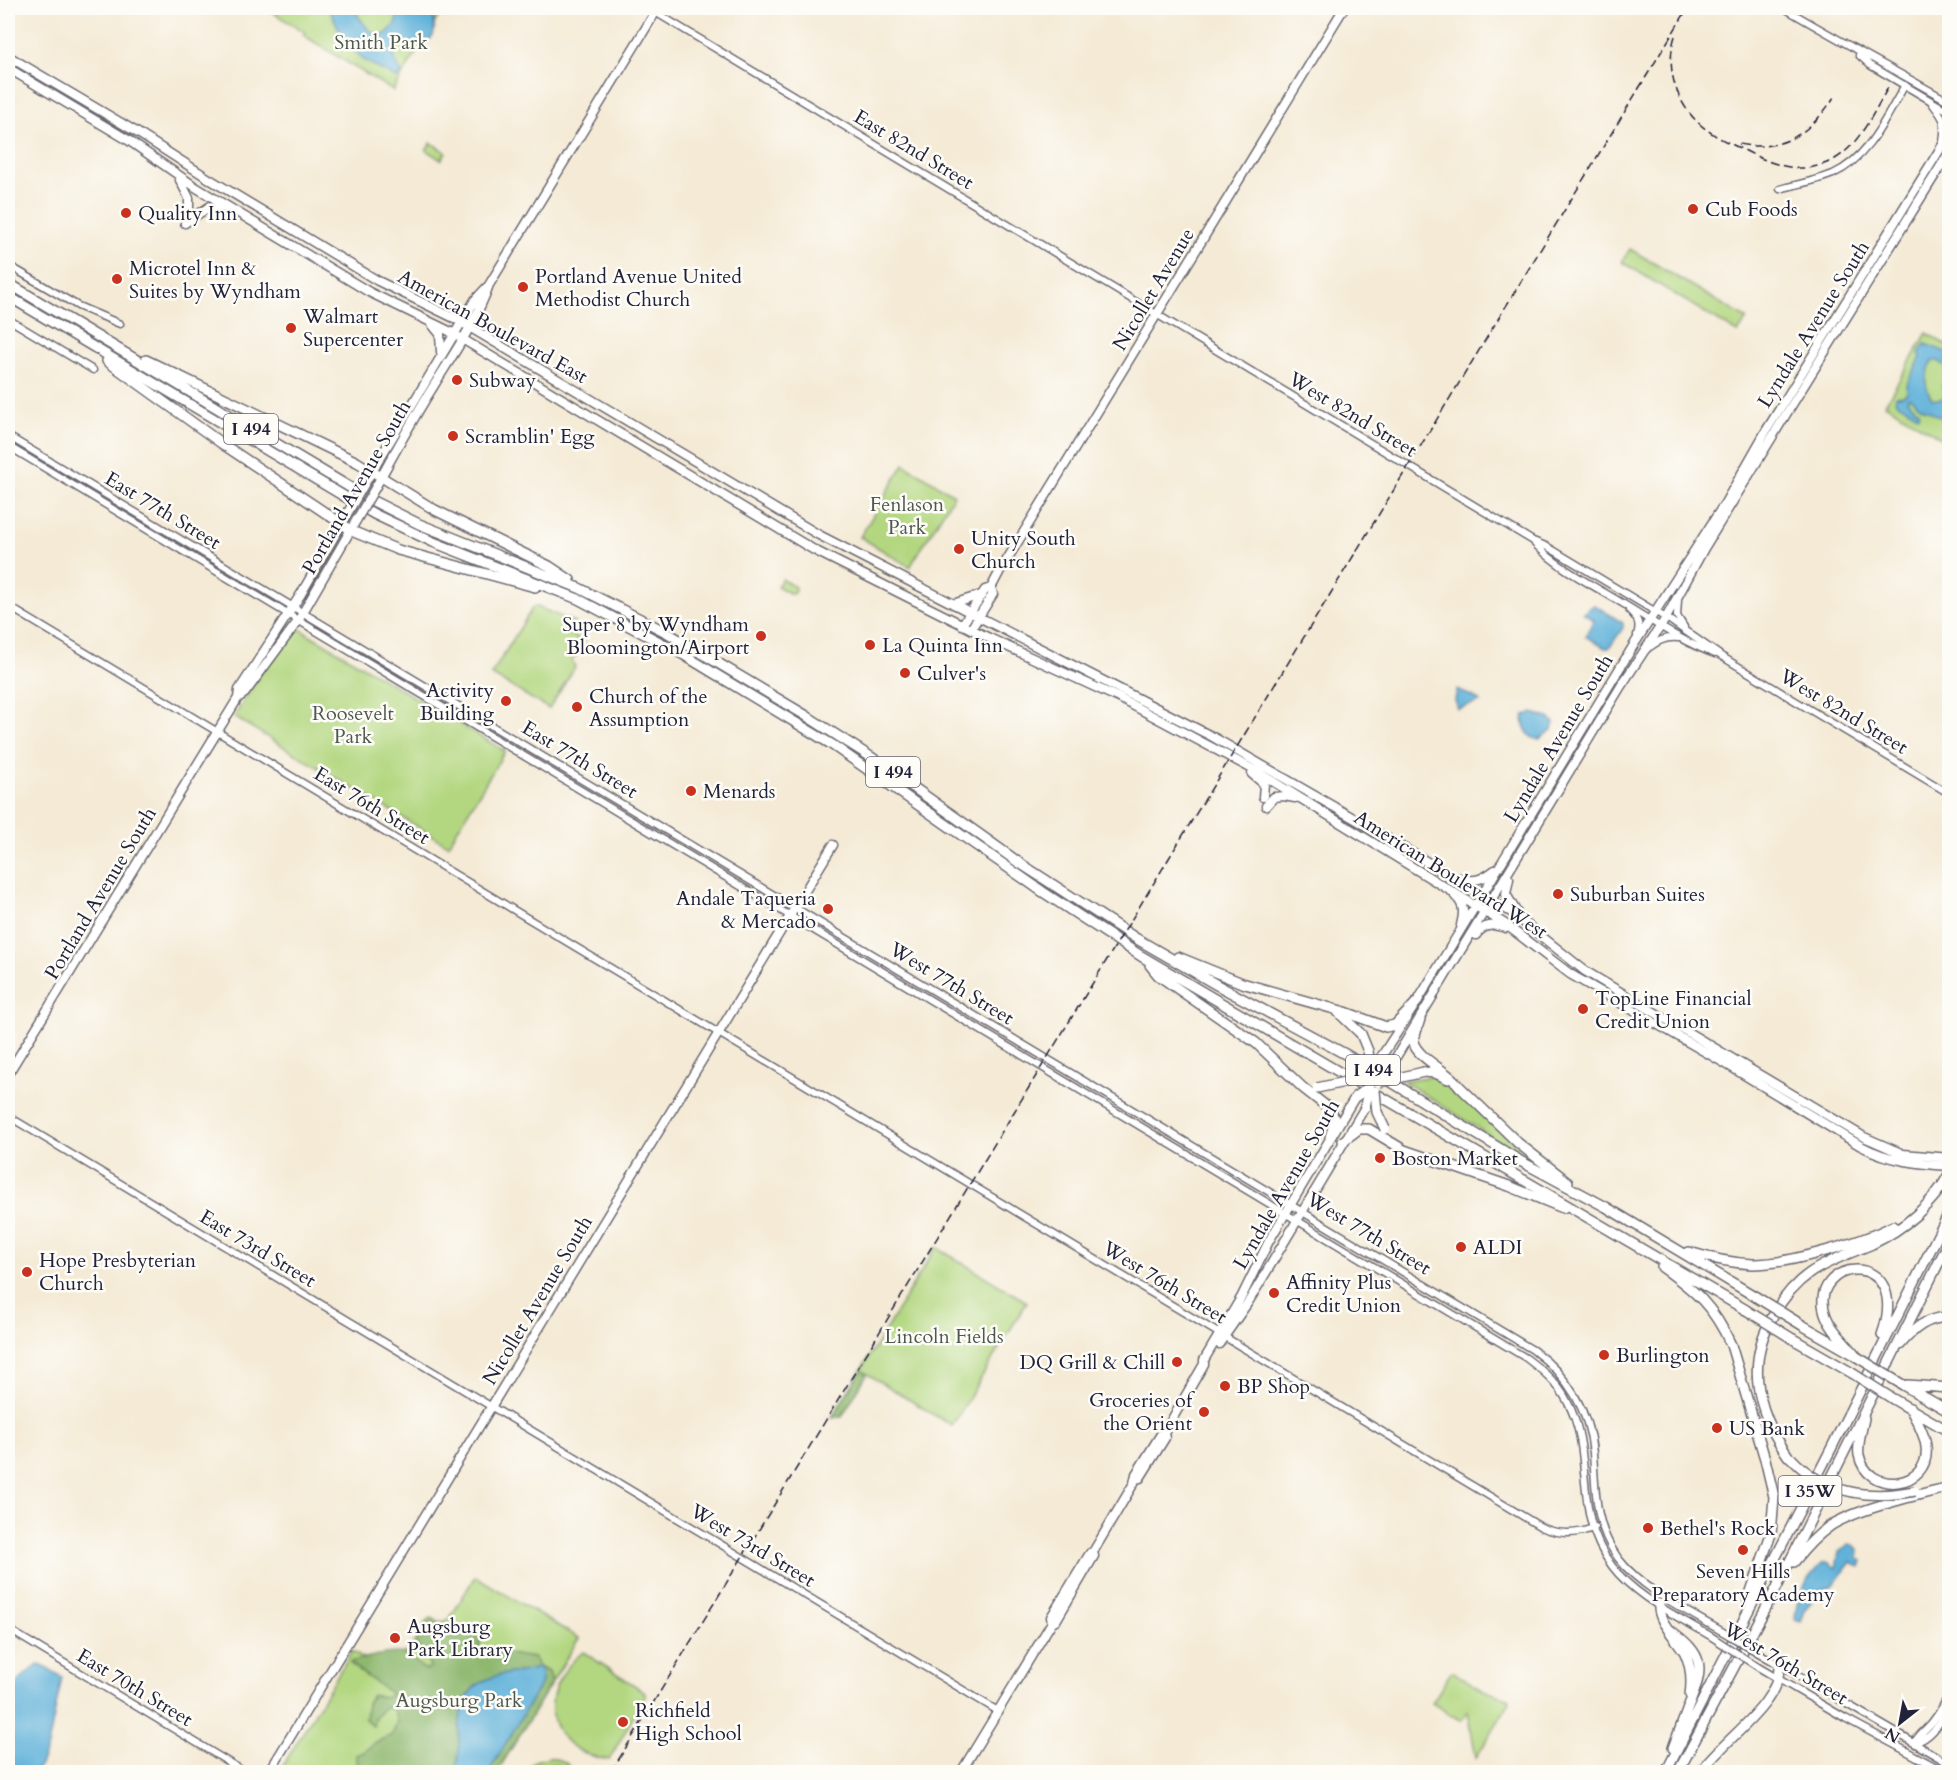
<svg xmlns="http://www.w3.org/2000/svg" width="1957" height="1780" font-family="Cardo,serif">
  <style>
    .green { fill: #b3d780; stroke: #6a7c5e; stroke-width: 1.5 }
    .forest { fill: #8eb86e; stroke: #586d54; stroke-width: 1.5 }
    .water { fill: #5eb1d9; stroke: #406a8a; stroke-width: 1.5 }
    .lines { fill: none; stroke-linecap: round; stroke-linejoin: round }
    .minor-casing { stroke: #6c6871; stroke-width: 9 }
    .major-casing { stroke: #6c6871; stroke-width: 11 }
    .highway-casing { stroke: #6c6871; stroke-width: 12 }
    .minor { stroke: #fff; stroke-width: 6 }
    .major { stroke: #fff; stroke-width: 8 }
    .highway { stroke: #fff; stroke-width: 9 }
    .rail { stroke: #22223b; stroke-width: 1.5; stroke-dasharray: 9 4.5; stroke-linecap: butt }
    .minor-bridge-casing { stroke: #6c6871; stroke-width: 9; stroke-linecap: butt }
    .major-bridge-casing { stroke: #6c6871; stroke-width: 11; stroke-linecap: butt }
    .highway-bridge-casing { stroke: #6c6871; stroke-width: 12; stroke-linecap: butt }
    .minor-bridge { stroke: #fff; stroke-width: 6 }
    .major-bridge { stroke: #fff; stroke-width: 8 }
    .highway-bridge { stroke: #fff; stroke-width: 9 }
    .poi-dot { fill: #c8321e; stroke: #fdfcf7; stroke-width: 2 }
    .labels { text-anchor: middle; stroke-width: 5; stroke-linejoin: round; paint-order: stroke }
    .shield { fill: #fdfcf7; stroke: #646373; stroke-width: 1.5 }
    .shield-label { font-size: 18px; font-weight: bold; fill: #22223b }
    .park-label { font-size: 20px; fill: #4e5850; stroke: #fdfcf7 }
    .street-label { font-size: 20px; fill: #22223b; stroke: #fdfcf7 }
    .poi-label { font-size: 20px; fill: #22223b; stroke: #fdfcf7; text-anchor: start }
  </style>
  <rect width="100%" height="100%" fill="#fdfcf7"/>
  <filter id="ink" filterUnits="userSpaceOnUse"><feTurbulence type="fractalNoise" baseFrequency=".0167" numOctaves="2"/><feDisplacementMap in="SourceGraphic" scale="12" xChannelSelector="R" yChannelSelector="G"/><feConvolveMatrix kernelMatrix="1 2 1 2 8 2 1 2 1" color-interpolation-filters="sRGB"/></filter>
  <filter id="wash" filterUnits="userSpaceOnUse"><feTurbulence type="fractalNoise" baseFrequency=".008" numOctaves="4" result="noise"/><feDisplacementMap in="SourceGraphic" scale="24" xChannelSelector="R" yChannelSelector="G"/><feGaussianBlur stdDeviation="1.35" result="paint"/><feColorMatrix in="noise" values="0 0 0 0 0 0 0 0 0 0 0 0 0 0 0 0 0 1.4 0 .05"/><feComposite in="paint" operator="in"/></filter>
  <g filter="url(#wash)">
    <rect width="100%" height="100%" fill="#f4ead5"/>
    <path class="green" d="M265,8H444L393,91L303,35L305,32Z
      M431,143L446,152L441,160L426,150Z
      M1630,249L1747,319L1738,333L1622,262Z
      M1927,333L1949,347V443L1885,404Z
      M904,464L954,495L910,567L860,537Z
      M782,579L795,587L794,593L791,594L777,586Z
      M535,606L574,622L568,632L584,642L572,661L575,667L549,709L491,675L533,607Z
      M290,623L505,751L448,845L234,717Z
      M1431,1076L1447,1082L1525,1153L1547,1169L1546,1171L1403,1081Z
      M936,1247L1027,1302L952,1426L861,1370Z
      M475,1576L579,1638L497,1772H279L352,1651L369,1661L408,1652L424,1626L449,1620Z
      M583,1652L645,1692V1696L609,1760C543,1750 534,1691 583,1652Z
      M1451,1672H1454C1472,1686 1487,1693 1509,1698L1510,1702L1476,1758L1468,1711L1461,1721L1432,1703Z
      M550,1757L565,1762L575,1772H567C549,1754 542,1773 524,1772L535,1761Z"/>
    <path class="forest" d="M861,1370L867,1374L842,1417H832Z
      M431,1618L436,1620L444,1638C457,1628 471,1626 480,1640L479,1650L488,1656C501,1649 519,1658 534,1657L538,1667L549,1672L552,1682L497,1772H489L542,1682L537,1668C524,1673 514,1672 500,1675C459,1685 459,1713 459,1749C459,1757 456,1764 457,1772H355L358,1765L356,1755L364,1752L374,1743L392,1735L397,1723L394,1710L385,1707L375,1717L373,1726L365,1719L367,1704L372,1695L386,1698L391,1694C382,1686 355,1670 350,1662C364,1658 395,1649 407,1655C414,1659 417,1665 426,1670L430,1667L426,1656L416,1645L426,1622Z"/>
    <path class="water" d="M329,8H357L355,11C363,23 377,46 391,29C397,23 397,19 397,11L393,8H431C435,22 440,42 418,44C413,44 408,42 404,43C386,45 396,64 402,73L399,78L394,77L365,61L344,40Z
      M1925,344L1949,353V368L1938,361H1933C1925,374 1923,386 1932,399H1941L1945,396L1942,385L1949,387V422L1920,406L1911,398H1908L1907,400L1920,412L1919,416L1895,401L1896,396L1904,395L1907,392V384L1921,357L1919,353Z
      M1594,605L1623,623V628L1609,648H1605L1585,636L1594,620L1583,613Z
      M1457,690L1474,697L1480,702L1457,709L1455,700Z
      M1532,713L1549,718L1554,723L1552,730L1539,739C1529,740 1521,725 1524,715Z
      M1851,1544L1859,1550L1858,1558L1862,1561L1860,1567L1851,1562L1832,1587L1822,1589L1806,1608L1801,1622L1795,1620C1796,1595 1806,1580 1823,1563H1829L1836,1568L1839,1552Z
      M38,1665L46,1667L62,1677L48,1746L37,1772H8V1700L20,1679Z
      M537,1668L541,1670L542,1682L489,1772H457C456,1764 459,1757 459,1749C459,1713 459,1685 500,1675C513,1672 524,1673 537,1668Z"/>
  </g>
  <g filter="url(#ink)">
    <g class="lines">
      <defs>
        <path id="minor" d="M1784,8C1838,40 1894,70 1950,102
          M655,12L1533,541L1548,547L1671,621L1721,656L1950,794
          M1859,55L1870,65L1950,112
          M1932,103C1945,120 1946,120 1943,142
          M1780,189C1797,184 1816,181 1833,174C1869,158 1886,117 1905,85
          M8,265L78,306L120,324
          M8,319L93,370
          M8,436L1533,1350C1567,1375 1589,1410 1593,1453C1596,1492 1594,1524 1618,1558C1642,1590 1695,1615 1730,1636
          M8,446L1526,1358C1542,1370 1558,1383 1567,1401C1596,1454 1571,1511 1612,1566C1636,1598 1678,1616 1712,1637
          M1535,544C1559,569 1593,585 1622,603C1652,621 1682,642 1715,654
          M1678,600L1677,616L1684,627
          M8,606L1541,1527C1559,1535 1577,1535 1595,1527
          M1629,610C1637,618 1641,623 1637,635
          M1647,649C1658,641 1664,637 1678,638
          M8,1116L998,1711
          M8,1629L245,1772
          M1764,1656L1950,1764
          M1758,1667L1845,1718L1945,1772
          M1914,1743C1919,1734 1927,1729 1933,1721C1940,1712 1946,1701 1950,1691
          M1914,1743C1932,1738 1940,1722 1950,1706"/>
        <path id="major" d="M8,56L138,133L211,180L378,281L456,319L819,535L1213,737L1362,823L1511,912L1585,971L1864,1137L1903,1154L1950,1158
          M8,68L128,140L197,188L369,292L449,331L814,550L989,638L1119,698L1256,771L1505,924L1570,974L1728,1065L1861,1146C1889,1161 1918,1164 1950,1166
          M180,180L189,198V217
          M185,223L209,207L225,208
          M431,323L440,334L441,352
          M365,483L475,300L487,287
          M375,488C394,454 412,420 433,387C454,353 476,322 489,285L658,8
          M953,604L981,595
          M962,625L985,590L991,588
          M971,629L993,594L991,588L1000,571L1344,8
          M238,698L245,693L298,621L357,519
          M1252,774L1264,784L1263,797
          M1266,806L1274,797L1284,796L1295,798
          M1460,878C1475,883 1483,879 1495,870
          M1509,879L1506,894L1517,913
          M1455,896C1465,905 1464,913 1461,925
          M1476,935C1484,924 1493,924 1506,928
          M1381,1057L1417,1002L1635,643L1725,503L1766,431L1950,133
          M1390,1067L1621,686L1666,618L1703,550L1785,416L1950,151
          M8,1074L238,698L239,690L301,594L347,514
          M1219,1344L1249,1301L1365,1107
          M1135,1479L1140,1478L1165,1438L1164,1433L1204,1364V1360L1242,1296L1269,1241L1355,1097
          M1052,1622L1051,1617L1090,1553
          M269,1772L833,845
          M961,1772L1052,1622L1057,1619L1094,1556L1093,1552L1134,1483L1136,1474L1161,1434"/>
        <path id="highway" d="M8,283L371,500L419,524L579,588L666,632L805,715L871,757L1018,862L1137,939L1217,985L1347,1055L1522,1162L1606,1207L1756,1297
          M8,296L374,514L433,542L578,599L684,655L831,744L1043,892L1141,956L1746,1310
          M146,360L357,462L435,510L549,566L570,580
          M107,361L221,443L354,532L398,550L535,587
          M1178,957L1242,983L1345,1012L1386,1027L1395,1025L1417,1002
          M1150,965L1158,975L1256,1043L1303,1088L1331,1110L1335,1121L1330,1137
          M1338,1012L1361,1034
          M1420,1019L1413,1042C1419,1060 1448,1070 1460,1087L1518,1143L1568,1182
          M1424,1072L1435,1073L1448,1079
          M1343,1141L1359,1129H1369L1404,1150L1509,1186L1563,1208
          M1689,1252C1709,1258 1731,1263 1753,1264C1789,1264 1860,1243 1893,1226
          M1662,1267C1696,1291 1714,1307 1731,1345L1765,1459L1774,1497L1771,1534L1748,1600
          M1802,1325L1853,1354
          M1793,1339L1852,1373
          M1900,1345C1914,1328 1927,1317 1950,1317
          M1857,1357C1847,1343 1832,1332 1826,1316C1804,1258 1913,1245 1882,1335
          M1903,1385L1950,1412
          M1907,1385L1950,1388
          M1893,1399L1950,1432
          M1864,1418C1862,1430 1857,1443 1859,1455C1867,1496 1931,1489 1926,1447C1925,1434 1916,1420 1910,1408
          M1788,1456C1757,1412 1745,1363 1774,1314C1783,1298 1794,1284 1810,1273C1829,1260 1851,1253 1872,1244C1904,1229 1933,1204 1950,1173
          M1794,1562C1804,1549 1816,1536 1830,1526C1856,1509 1918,1495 1950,1487
          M1659,1604C1657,1622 1677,1638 1685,1653C1691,1666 1692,1681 1690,1695
          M1670,1630C1704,1655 1705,1666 1689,1705C1684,1719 1678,1734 1673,1748
          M1666,1772L1831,1449L1950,1211
          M1678,1772L1777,1587L1950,1240
          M1700,1772C1706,1765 1712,1758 1719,1751C1739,1729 1781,1698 1779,1665"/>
      </defs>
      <use href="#minor" class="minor-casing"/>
      <use href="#major" class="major-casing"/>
      <use href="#highway" class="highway-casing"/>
      <use href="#minor" class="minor"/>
      <use href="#major" class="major"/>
      <use href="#highway" class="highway"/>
      <path class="rail" d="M1675,36C1664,71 1678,109 1707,130C1718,138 1731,144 1744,150C1773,165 1803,177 1835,159C1860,144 1874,111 1889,86
        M1739,144C1782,153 1812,132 1834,97
        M611,1772L1688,8"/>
      <defs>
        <path id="minor-bridge" d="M1730,1636L1764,1656
          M1712,1637L1758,1667"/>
        <path id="major-bridge" d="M347,514L365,483
          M357,519L375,488"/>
        <path id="highway-bridge" d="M1361,1034L1368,1051L1371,1073
          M1376,1075L1381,1057
          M1376,1075L1390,1067
          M1380,1082L1424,1072
          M1317,1088L1368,1077
          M1375,1091L1377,1112L1385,1129
          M1355,1097L1369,1087
          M1365,1107L1369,1087
          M1756,1297L1802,1325
          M1746,1310L1793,1339
          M1857,1357L1903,1385
          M1852,1373L1893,1399
          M1791,1458C1825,1494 1868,1500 1915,1491"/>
      </defs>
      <use href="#minor-bridge" class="minor-bridge-casing"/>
      <use href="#major-bridge" class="major-bridge-casing"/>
      <use href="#highway-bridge" class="highway-bridge-casing"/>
      <use href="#minor-bridge" class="minor-bridge"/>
      <use href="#major-bridge" class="major-bridge"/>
      <use href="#highway-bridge" class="highway-bridge"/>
    </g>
  </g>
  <g class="poi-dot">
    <circle cx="1693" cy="209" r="6"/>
    <circle cx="126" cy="213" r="6"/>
    <circle cx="117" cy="279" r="6"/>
    <circle cx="523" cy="287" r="6"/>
    <circle cx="291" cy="328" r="6"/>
    <circle cx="457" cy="380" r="6"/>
    <circle cx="453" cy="436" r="6"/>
    <circle cx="959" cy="549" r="6"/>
    <circle cx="761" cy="636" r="6"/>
    <circle cx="870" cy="645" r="6"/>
    <circle cx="905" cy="673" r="6"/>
    <circle cx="506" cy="701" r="6"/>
    <circle cx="577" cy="707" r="6"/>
    <circle cx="691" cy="791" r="6"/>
    <circle cx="1558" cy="894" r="6"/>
    <circle cx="828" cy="909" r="6"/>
    <circle cx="1583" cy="1009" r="6"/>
    <circle cx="1380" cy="1158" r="6"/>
    <circle cx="1461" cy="1247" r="6"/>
    <circle cx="27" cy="1272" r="6"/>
    <circle cx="1274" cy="1293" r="6"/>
    <circle cx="1604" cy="1355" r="6"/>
    <circle cx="1177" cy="1362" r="6"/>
    <circle cx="1225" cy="1386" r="6"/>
    <circle cx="1204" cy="1412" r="6"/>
    <circle cx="1717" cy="1428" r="6"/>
    <circle cx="1648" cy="1528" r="6"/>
    <circle cx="1743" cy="1550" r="6"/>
    <circle cx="395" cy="1638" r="6"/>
    <circle cx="623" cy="1722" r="6"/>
  </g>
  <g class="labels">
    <g class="shield">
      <rect x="224" y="414" width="54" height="30" rx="4.5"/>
      <rect x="866" y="757" width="54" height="30" rx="4.5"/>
      <rect x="1346" y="1055" width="54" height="30" rx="4.5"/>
      <rect x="1778.5" y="1476" width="63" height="30" rx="4.5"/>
    </g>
    <g class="shield-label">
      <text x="251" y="435">I 494</text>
      <text x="893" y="778">I 494</text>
      <text x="1373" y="1076">I 494</text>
      <text x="1810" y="1497">I 35W</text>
    </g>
    <g class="park-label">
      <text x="381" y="49">Smith Park</text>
      <text x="907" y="511">Fenlason<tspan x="907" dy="23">Park</tspan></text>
      <text x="353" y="720">Roosevelt<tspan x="353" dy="23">Park</tspan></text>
      <text x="944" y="1343">Lincoln Fields</text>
      <text x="459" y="1707">Augsburg Park</text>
    </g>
    <g class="street-label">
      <text transform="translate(914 149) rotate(31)" y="7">East 82nd Street</text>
      <text transform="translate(1153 289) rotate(-59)" y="7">Nicollet Avenue</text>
      <text transform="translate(1813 324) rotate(-58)" y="7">Lyndale Avenue South</text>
      <text transform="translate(493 326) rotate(29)" y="7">American Boulevard East</text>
      <text transform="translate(1353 414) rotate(31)" y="7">West 82nd Street</text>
      <text transform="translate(356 487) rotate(-60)" y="7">Portland Avenue South</text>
      <text transform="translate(163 510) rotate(31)" y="7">East 77th Street</text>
      <text transform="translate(1844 711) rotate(31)" y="7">West 82nd Street</text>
      <text transform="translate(1558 738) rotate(-59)" y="7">Lyndale Avenue South</text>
      <text transform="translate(580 759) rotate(31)" y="7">East 77th Street</text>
      <text transform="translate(372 805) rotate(31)" y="7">East 76th Street</text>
      <text transform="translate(1451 874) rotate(32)" y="7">American Boulevard West</text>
      <text transform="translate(100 893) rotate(-59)" y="7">Portland Avenue South</text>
      <text transform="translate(952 983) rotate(31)" y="7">West 77th Street</text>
      <text transform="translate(1286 1184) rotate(-60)" y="7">Lyndale Avenue South</text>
      <text transform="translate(1369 1233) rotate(31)" y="7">West 77th Street</text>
      <text transform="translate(258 1248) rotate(31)" y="7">East 73rd Street</text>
      <text transform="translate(1165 1282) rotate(31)" y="7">West 76th Street</text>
      <text transform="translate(537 1300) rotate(-59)" y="7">Nicollet Avenue South</text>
      <text transform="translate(753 1545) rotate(31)" y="7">West 73rd Street</text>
      <text transform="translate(1786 1663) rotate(31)" y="7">West 76th Street</text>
      <text transform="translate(135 1687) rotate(31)" y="7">East 70th Street</text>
    </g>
    <g class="poi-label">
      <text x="1705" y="216">Cub Foods</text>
      <text x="138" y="220">Quality Inn</text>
      <text x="129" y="275">Microtel Inn &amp;<tspan x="129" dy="23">Suites by Wyndham</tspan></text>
      <text x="535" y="283">Portland Avenue United<tspan x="535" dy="23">Methodist Church</tspan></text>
      <text x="303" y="323">Walmart<tspan x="303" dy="23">Supercenter</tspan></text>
      <text x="469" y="387">Subway</text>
      <text x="465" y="443">Scramblin' Egg</text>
      <text x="971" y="545">Unity South<tspan x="971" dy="23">Church</tspan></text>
      <text x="749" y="631" text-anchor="end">Super 8 by Wyndham<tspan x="749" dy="23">Bloomington/Airport</tspan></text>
      <text x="882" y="652">La Quinta Inn</text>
      <text x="917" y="680">Culver's</text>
      <text x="494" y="697" text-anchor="end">Activity<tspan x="494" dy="23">Building</tspan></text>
      <text x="589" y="703">Church of the<tspan x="589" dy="23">Assumption</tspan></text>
      <text x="703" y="798">Menards</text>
      <text x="1570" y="901">Suburban Suites</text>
      <text x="816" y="905" text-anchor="end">Andale Taqueria<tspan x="816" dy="23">&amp; Mercado</tspan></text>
      <text x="1595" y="1005">TopLine Financial<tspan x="1595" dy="23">Credit Union</tspan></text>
      <text x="1392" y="1165">Boston Market</text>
      <text x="1473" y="1254">ALDI</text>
      <text x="39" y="1267">Hope Presbyterian<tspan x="39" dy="23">Church</tspan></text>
      <text x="1286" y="1289">Affinity Plus<tspan x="1286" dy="23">Credit Union</tspan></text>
      <text x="1616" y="1362">Burlington</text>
      <text x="1165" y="1369" text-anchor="end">DQ Grill &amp; Chill</text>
      <text x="1237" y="1393">BP Shop</text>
      <text x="1192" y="1407" text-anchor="end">Groceries of<tspan x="1192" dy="23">the Orient</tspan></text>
      <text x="1729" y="1435">US Bank</text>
      <text x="1660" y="1535">Bethel's Rock</text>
      <text x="1743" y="1578" text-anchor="middle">Seven Hills<tspan x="1743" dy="23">Preparatory Academy</tspan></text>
      <text x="407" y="1633">Augsburg<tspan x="407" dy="23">Park Library</tspan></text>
      <text x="635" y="1717">Richfield<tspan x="635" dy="23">High School</tspan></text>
    </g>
  </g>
  <rect width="1957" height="1780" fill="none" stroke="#fdfcf7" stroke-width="30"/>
  <g transform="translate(1900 1723) rotate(211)" stroke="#fdfcf7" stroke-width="4.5" paint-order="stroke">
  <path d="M0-4.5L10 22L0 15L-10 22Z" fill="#22223b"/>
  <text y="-9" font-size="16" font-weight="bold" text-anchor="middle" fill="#22223b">N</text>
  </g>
</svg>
